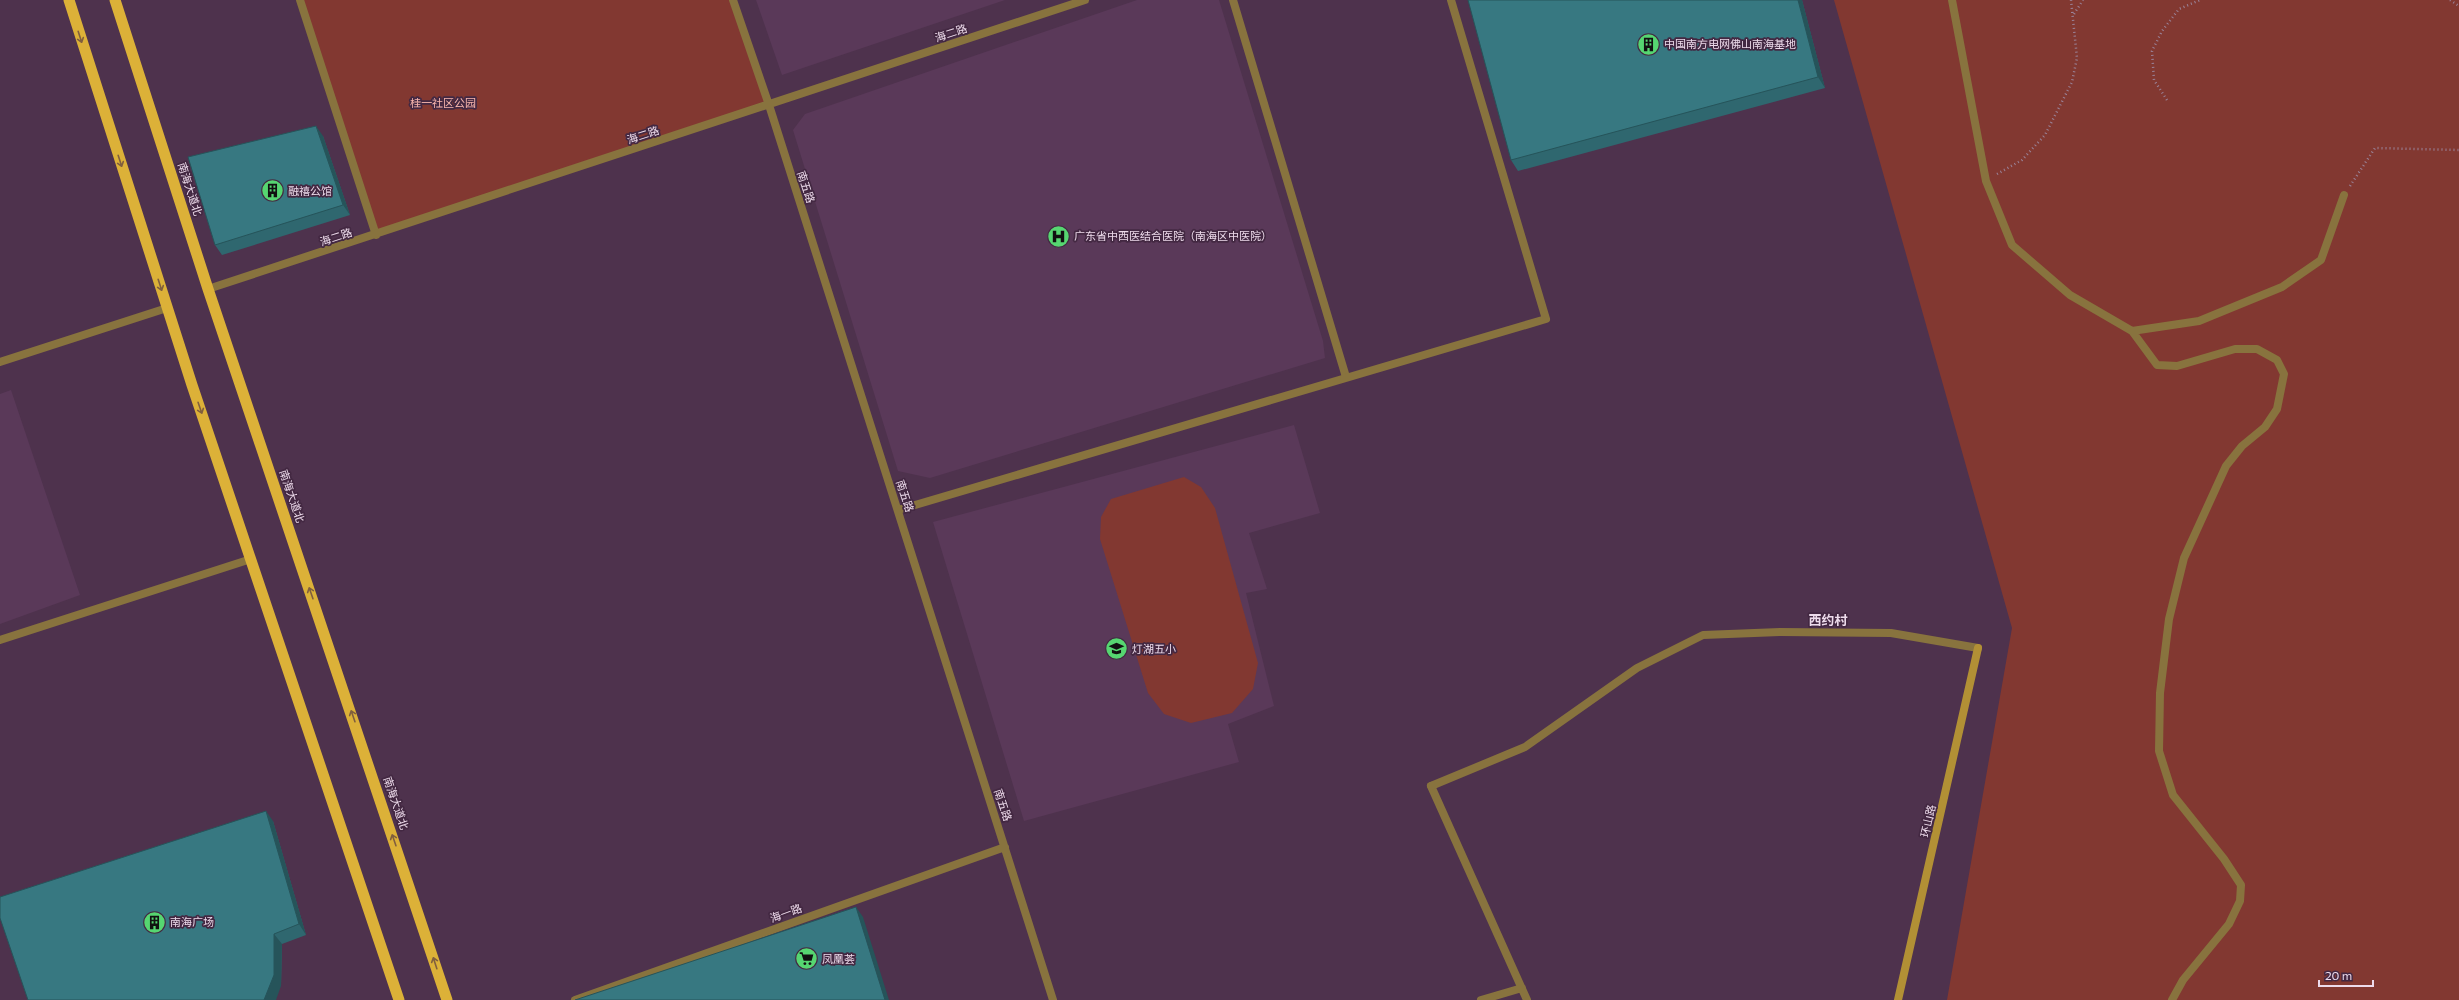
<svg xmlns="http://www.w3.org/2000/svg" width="2459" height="1000" font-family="Commissioner,'Noto Sans SC',sans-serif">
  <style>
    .built { fill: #5a3959 }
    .green { fill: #823831 }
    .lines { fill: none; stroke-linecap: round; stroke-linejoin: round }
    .path { stroke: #9a8399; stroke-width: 2.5; stroke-dasharray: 1 3; stroke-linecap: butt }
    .service { stroke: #88733e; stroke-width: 8 }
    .minor { stroke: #88733e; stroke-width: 8 }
    .tertiary { stroke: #88733e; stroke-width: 8 }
    .secondary { stroke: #b29035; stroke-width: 8 }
    .trunk { stroke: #dcb138; stroke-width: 11 }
    .wall { fill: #2f676f }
    .shaded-wall { fill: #26545a }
    .building { fill: #377881; stroke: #26545a }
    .oneway { stroke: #805f3e }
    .labels { text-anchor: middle; stroke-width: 3.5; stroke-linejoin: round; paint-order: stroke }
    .street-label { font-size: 11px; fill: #eddbeb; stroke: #432842 }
    .poi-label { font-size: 11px; fill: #eddbeb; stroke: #432842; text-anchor: start }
    .park-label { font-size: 11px; fill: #fab7ad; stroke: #432842 }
    .quarter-label { font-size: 13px; font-weight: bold; fill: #eddbeb; stroke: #432842 }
  </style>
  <rect width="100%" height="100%" fill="#4e324d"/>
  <path class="built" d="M756,0H1005L782,75Z
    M1137,0H1219L1323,341L1325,358L930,478L898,471L793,130L805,114Z
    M11,390L80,595L0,624V394Z
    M1294,425L1320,513L1249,533L1267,589L1246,593L1274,706L1228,724L1239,762L1024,821L933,522Z"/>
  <path class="green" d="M300,0H733L769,105L376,235Z
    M1834,0H2459V1000H1947L2012,628Z
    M1184,477L1201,487L1215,508L1258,663L1253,689L1232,713L1191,723L1164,714L1148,693L1100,539L1101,517L1111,499Z"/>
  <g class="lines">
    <path class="path" d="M2450,0L2459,6
      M2074,14L2083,0
      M2167,100L2154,80L2152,51L2162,31L2179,9L2200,0
      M1997,174L2022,160L2045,135L2072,82L2077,58L2071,0
      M2350,186L2375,148L2459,150"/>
    <path class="service" d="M1952,0L1986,181L2012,245L2070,295L2132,331L2199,321L2282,287L2321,260L2344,195
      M2132,331L2157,365L2177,366L2235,349H2257L2277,360L2284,374L2277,409L2265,427L2242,446L2226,466L2184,558L2169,619L2160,693L2159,751L2173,795L2224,859L2241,885L2240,901L2229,924L2183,980L2172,1000
      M1431,786L1527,1000
      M1481,1000L1522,988"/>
    <path class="minor" d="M300,0L376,235
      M1233,0L1346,377
      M1431,786L1525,747L1637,668L1703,635L1780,632L1891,633L1978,648"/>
    <path class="tertiary" d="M733,0L769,105L1053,1000
      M208,289L1085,0
      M0,362L167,308
      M898,510L1546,319L1451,0
      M0,640L251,559
      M575,1000L1005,847"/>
    <path class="secondary" d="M1898,1000L1978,648"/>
    <path class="trunk" d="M69,0L192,385L399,1000
      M115,0L208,289L447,1000"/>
  </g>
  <path class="wall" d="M1802,0L1825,88L1518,171L1511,160Z
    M323,136L350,215L222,255L215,245Z
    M273,821L306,935L282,944L281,986L0,918Z"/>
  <path class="shaded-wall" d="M1798,0H1802L1825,88L1818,77Z
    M316,126L323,136L350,215L343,205Z
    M266,811L273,821L306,935L299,924Z
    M856,907L863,917L889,1000H885Z
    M274,934L282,944L281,986L276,1000H264Z"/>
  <path class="building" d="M1468,0H1798L1818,77L1511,160Z
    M316,126L343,205L215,245L188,157Z
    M266,811L299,924L274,934V975L264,1000H28L0,918V897Z
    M856,907L885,1000H575Z"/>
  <defs><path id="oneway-shaft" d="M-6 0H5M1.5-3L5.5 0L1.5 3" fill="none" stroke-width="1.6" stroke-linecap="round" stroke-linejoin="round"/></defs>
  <g class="oneway">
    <use href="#oneway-shaft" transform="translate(80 37) rotate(72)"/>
    <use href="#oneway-shaft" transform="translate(120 161) rotate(72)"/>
    <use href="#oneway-shaft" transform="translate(160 285) rotate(72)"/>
    <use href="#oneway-shaft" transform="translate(200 408) rotate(71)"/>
    <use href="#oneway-shaft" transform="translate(311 593) rotate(-109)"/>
    <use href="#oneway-shaft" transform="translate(353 716) rotate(-109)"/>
    <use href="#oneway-shaft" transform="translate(394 840) rotate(-109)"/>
    <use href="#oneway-shaft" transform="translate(435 963) rotate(-108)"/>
  </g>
  <defs>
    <symbol id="building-disc" viewBox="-11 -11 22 22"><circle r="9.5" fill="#56d671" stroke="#432842"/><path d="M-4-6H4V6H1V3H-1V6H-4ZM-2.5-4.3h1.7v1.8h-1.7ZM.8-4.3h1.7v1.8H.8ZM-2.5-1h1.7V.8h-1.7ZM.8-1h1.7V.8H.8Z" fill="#111"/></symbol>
    <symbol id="hospital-disc" viewBox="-11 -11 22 22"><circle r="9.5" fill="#56d671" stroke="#432842"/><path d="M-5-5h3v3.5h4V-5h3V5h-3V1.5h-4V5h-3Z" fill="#111"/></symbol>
    <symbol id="school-disc" viewBox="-11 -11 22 22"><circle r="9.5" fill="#56d671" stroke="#432842"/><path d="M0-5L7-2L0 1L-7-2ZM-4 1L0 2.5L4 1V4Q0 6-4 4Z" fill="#111"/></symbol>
    <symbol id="supermarket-disc" viewBox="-11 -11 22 22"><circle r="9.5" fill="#56d671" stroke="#432842"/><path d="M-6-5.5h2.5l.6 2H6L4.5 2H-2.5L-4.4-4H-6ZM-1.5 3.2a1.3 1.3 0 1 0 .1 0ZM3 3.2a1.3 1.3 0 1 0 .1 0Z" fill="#111"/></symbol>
  </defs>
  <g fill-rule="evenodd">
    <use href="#building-disc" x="1636" y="32" width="25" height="25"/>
    <use href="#building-disc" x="260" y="178" width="25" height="25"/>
    <use href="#hospital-disc" x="1046" y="224" width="25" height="25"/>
    <use href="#school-disc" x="1104" y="636" width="25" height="25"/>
    <use href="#building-disc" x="142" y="910" width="25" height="25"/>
    <use href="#supermarket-disc" x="794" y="946" width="25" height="25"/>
  </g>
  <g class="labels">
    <g class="street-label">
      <text transform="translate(951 33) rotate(-18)" y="4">海二路</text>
      <text transform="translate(643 135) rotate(-18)" y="4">海二路</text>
      <text transform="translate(806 187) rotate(72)" y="4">南五路</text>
      <text transform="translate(190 189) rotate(72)" y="4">南海大道北</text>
      <text transform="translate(336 237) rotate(-18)" y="4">海二路</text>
      <text transform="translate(292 496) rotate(71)" y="4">南海大道北</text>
      <text transform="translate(905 496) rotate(72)" y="4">南五路</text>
      <text transform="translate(396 803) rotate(71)" y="4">南海大道北</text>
      <text transform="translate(1003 805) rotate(72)" y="4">南五路</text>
      <text transform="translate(1928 821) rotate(-77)" y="4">环山路</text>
      <text transform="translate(786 913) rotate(-20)" y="4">海一路</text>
    </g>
    <g class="poi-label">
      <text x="1664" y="48">中国南方电网佛山南海基地</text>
      <text x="288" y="195">融禧公馆</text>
      <text x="1074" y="240">广东省中西医结合医院（南海区中医院）</text>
      <text x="1132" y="653">灯湖五小</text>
      <text x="170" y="926">南海广场</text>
      <text x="822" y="963">凤凰荟</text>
    </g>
    <g class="park-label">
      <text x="443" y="107">桂一社区公园</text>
    </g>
    <g class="quarter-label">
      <text x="1828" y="625">西约村</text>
    </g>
  </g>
  <path d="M2319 980v6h54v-6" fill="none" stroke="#eddbeb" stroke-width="2"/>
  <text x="2325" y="980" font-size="12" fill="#eddbeb" stroke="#432842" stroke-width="3" paint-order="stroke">20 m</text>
</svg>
